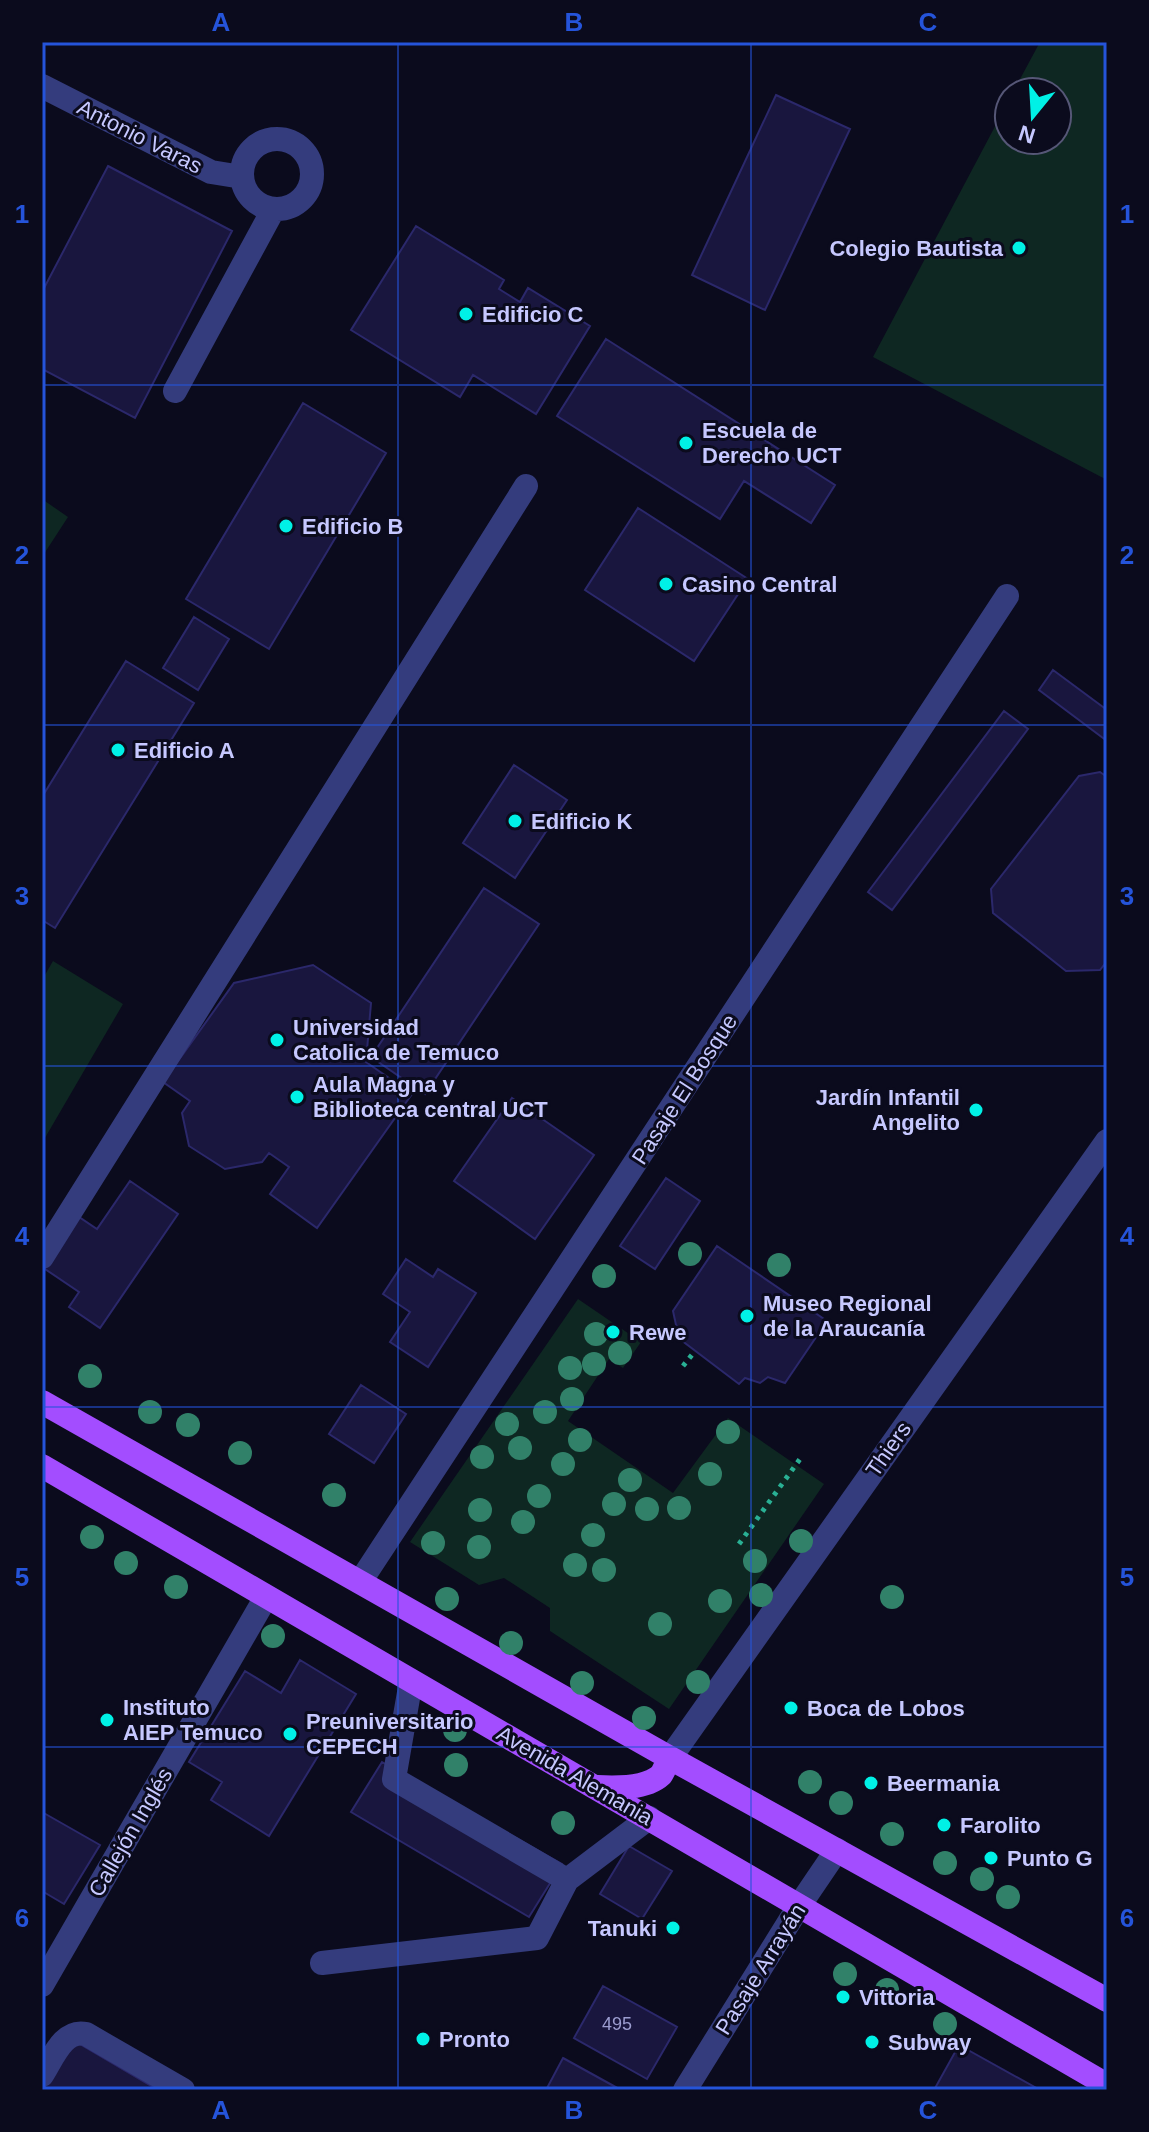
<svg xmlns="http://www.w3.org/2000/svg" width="1149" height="2132" font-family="Helvetica,sans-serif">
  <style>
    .green { fill: #0e2722 }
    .building { fill: #19163e; stroke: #2b286b; stroke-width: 2 }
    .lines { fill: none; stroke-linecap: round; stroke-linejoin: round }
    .path { stroke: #29b094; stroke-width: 5; stroke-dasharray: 4 6; stroke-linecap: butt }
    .minor { stroke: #343c7d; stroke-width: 24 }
    .major { stroke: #a34dff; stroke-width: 24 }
    .tree { fill: #318169 }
    .grid { fill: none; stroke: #2554da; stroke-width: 2; stroke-opacity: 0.55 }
    .poi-dot { fill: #00f1e6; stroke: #0b0b1d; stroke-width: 3 }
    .labels { text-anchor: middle; stroke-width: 6; stroke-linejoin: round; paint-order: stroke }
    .number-label { font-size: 18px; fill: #9b9ccf }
    .street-label { font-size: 22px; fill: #c6c8ff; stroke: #0b0b1d }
    .poi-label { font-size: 22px; font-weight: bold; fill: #c6c8ff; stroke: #0b0b1d; text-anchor: start }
    .neatline { fill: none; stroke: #2554da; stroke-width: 3 }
    .grid-label { font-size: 26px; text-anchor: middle; font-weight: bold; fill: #2554da }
  </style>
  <rect width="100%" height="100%" fill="#0b0b1d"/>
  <path class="green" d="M1040,42H1107V480L873,357L1009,100V140H1057V92H1013Z
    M42,499L68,517L42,557Z
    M53,961L123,1004L42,1143V980Z
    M578,1299L641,1342L623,1368L609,1359L568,1421L673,1493L728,1418L824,1484L669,1709L550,1631V1608L504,1578L479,1585L410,1542Z"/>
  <path class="building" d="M776,95L850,129L765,310L692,275Z
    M108,166L232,231L135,418L42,369V292Z
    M416,226L504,280L499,289L520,302L528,288L590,326L536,414L473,375L460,397L351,330Z
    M606,339L835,485L811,523L744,481L720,519L557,416Z
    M303,403L386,453L269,649L186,599Z
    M638,508L748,579L694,661L585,590Z
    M194,617L229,639L198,690L163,668Z
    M126,661L194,703L55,928L42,920V797Z
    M1053,670L1107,710V741L1039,690Z
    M1004,711L1028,729L892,910L868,892Z
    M514,765L567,800L515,878L463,843Z
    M1100,772L1107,777V961L1100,970L1066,971L993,913L991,889L1079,776Z
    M484,888L539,924L425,1094L371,1057Z
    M313,965L371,1003L366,1062L412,1094L317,1228L270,1194L289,1167L269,1153L262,1162L225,1169L189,1146L182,1113L190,1101L163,1082L234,983Z
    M512,1098L594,1155L535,1239L454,1181Z
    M666,1178L700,1201L655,1269L620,1246Z
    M130,1181L178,1214L100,1328L69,1307L79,1292L42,1267L76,1215L97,1229Z
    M717,1246L827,1321L785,1383L768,1377L760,1383L745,1378L739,1384L681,1340L686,1333L676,1325L673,1311Z
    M406,1259L433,1277L438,1269L476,1293L428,1367L390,1342L410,1312L383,1294Z
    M361,1385L406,1414L374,1463L329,1434Z
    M300,1660L356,1694L269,1836L211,1800L222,1782L189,1762L245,1671L281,1693Z
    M382,1762L562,1864L529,1917L351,1812Z
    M42,1812L100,1845L64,1904L42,1891Z
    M629,1846L672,1871L642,1919L600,1894Z
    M603,1986L677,2027L647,2079L574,2038Z
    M73,2040L158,2090H43Z
    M959,2045L1040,2090H934Z
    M563,2058L621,2090H546Z"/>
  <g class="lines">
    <path class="path" d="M683,1366L695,1351
      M739,1544L800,1459"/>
    <path class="minor" d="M42,86L211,172L242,177
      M242 174a35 35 0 1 1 70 0a35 35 0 1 1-70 0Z
      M175,391L273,210
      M42,1257L526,486
      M360,1582L1007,596
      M411,1681L394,1779L567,1880L649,1818
      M670,1758L1107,1141
      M322,1963L537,1938L567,1880
      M42,1985L266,1597
      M42,2075C53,2058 63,2029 86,2034L183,2090
      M685,2090L799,1906L837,1850"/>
    <path class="major" d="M42,1402L670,1758L1107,2000
      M42,1466L1107,2085
      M597,1787C615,1788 646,1789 661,1775C664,1771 667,1762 670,1758"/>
  </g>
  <g class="tree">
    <circle cx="690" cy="1254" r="12"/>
    <circle cx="779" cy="1265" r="12"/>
    <circle cx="604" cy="1276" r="12"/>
    <circle cx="596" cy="1334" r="12"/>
    <circle cx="620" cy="1353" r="12"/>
    <circle cx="594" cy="1364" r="12"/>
    <circle cx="570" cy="1368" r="12"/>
    <circle cx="90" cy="1376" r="12"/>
    <circle cx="572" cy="1399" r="12"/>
    <circle cx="150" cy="1412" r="12"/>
    <circle cx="545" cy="1412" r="12"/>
    <circle cx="507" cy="1424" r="12"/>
    <circle cx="188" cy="1425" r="12"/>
    <circle cx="728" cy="1432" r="12"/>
    <circle cx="580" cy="1440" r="12"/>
    <circle cx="520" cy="1448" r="12"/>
    <circle cx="240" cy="1453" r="12"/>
    <circle cx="482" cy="1457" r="12"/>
    <circle cx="563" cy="1464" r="12"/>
    <circle cx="710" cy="1474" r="12"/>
    <circle cx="630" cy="1480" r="12"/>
    <circle cx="334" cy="1495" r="12"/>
    <circle cx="539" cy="1496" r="12"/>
    <circle cx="614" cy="1504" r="12"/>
    <circle cx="679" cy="1508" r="12"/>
    <circle cx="647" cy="1509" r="12"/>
    <circle cx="480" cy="1510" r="12"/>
    <circle cx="523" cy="1522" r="12"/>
    <circle cx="593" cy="1535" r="12"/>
    <circle cx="92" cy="1537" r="12"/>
    <circle cx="801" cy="1541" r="12"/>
    <circle cx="433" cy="1543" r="12"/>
    <circle cx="479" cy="1547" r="12"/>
    <circle cx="755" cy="1561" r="12"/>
    <circle cx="126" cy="1563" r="12"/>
    <circle cx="575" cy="1565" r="12"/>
    <circle cx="604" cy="1570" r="12"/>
    <circle cx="176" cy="1587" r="12"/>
    <circle cx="761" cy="1595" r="12"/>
    <circle cx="892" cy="1597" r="12"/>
    <circle cx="447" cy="1599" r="12"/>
    <circle cx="720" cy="1601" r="12"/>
    <circle cx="660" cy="1624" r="12"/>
    <circle cx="273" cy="1636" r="12"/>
    <circle cx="511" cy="1643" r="12"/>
    <circle cx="698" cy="1682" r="12"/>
    <circle cx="582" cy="1683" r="12"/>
    <circle cx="644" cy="1718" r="12"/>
    <circle cx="455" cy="1730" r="12"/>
    <circle cx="456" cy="1765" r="12"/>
    <circle cx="810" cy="1782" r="12"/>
    <circle cx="841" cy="1803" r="12"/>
    <circle cx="563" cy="1823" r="12"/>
    <circle cx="892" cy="1834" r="12"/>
    <circle cx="945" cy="1863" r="12"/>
    <circle cx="982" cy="1879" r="12"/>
    <circle cx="1008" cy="1897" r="12"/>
    <circle cx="845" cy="1974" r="12"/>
    <circle cx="887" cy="1990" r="12"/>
    <circle cx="945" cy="2024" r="12"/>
  </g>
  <path class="grid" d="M398,42V2090M751,42V2090M42,385H1107M42,725H1107M42,1066H1107M42,1407H1107M42,1747H1107"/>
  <g class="poi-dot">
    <circle cx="1019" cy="248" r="8"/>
    <circle cx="466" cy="314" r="8"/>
    <circle cx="686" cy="443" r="8"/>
    <circle cx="286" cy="526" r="8"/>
    <circle cx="666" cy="584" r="8"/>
    <circle cx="118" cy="750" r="8"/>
    <circle cx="515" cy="821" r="8"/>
    <circle cx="277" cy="1040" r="8"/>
    <circle cx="297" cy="1097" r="8"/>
    <circle cx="976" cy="1110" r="8"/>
    <circle cx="747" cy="1316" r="8"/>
    <circle cx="613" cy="1332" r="8"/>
    <circle cx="791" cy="1708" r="8"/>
    <circle cx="107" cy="1720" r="8"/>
    <circle cx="290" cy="1734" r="8"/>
    <circle cx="871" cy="1783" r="8"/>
    <circle cx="944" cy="1825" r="8"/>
    <circle cx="991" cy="1858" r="8"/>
    <circle cx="673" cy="1928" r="8"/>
    <circle cx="843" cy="1997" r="8"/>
    <circle cx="423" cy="2039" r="8"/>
    <circle cx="872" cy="2042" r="8"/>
  </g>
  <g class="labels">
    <g class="number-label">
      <text x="617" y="2030">495</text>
    </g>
    <g class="street-label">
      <text transform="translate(140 136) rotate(27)" y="8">Antonio Varas</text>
      <text transform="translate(684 1089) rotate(-57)" y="8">Pasaje El Bosque</text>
      <text transform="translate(888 1449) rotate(-55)" y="8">Thiers</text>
      <text transform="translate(575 1775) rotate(30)" y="8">Avenida Alemania</text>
      <text transform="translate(130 1832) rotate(-60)" y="8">Callejón Inglés</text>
      <text transform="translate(760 1969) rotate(-58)" y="8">Pasaje Arrayán</text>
    </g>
    <g class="poi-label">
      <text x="1003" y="256" text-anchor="end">Colegio Bautista</text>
      <text x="482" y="322">Edificio C</text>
      <text x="702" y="438">Escuela de<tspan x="702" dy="25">Derecho UCT</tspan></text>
      <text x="302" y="534">Edificio B</text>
      <text x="682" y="592">Casino Central</text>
      <text x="134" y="758">Edificio A</text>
      <text x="531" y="829">Edificio K</text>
      <text x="293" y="1035">Universidad<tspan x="293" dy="25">Catolica de Temuco</tspan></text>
      <text x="313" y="1092">Aula Magna y<tspan x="313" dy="25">Biblioteca central UCT</tspan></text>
      <text x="960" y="1105" text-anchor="end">Jardín Infantil<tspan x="960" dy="25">Angelito</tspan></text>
      <text x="763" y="1311">Museo Regional<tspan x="763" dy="25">de la Araucanía</tspan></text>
      <text x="629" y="1340">Rewe</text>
      <text x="123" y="1715">Instituto<tspan x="123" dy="25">AIEP Temuco</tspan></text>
      <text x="807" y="1716">Boca de Lobos</text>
      <text x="306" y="1729">Preuniversitario<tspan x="306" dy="25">CEPECH</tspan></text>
      <text x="887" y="1791">Beermania</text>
      <text x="960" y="1833">Farolito</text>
      <text x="1007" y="1866">Punto G</text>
      <text x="657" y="1936" text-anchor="end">Tanuki</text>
      <text x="859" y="2005">Vittoria</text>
      <text x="439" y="2047">Pronto</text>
      <text x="888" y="2050">Subway</text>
    </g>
  </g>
  <rect width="1149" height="2132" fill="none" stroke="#0b0b1d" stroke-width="88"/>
  <g transform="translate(1033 116) rotate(198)"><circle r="38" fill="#0b0b1d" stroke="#565777" stroke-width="2"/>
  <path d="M0-6L14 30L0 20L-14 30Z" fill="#00f1e6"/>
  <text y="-12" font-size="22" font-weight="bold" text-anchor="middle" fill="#c6c8ff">N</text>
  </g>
  <rect x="44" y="44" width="1061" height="2044" class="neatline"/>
  <g class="grid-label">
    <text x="221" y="31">A</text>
    <text x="574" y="31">B</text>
    <text x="928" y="31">C</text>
    <text x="22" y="223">1</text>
    <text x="1127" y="223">1</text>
    <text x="22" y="564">2</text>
    <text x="1127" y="564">2</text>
    <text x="22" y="905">3</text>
    <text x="1127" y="905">3</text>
    <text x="22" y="1245">4</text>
    <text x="1127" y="1245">4</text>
    <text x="22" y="1586">5</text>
    <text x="1127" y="1586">5</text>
    <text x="22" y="1927">6</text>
    <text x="1127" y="1927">6</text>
    <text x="221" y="2119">A</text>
    <text x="574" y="2119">B</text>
    <text x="928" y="2119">C</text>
  </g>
</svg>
